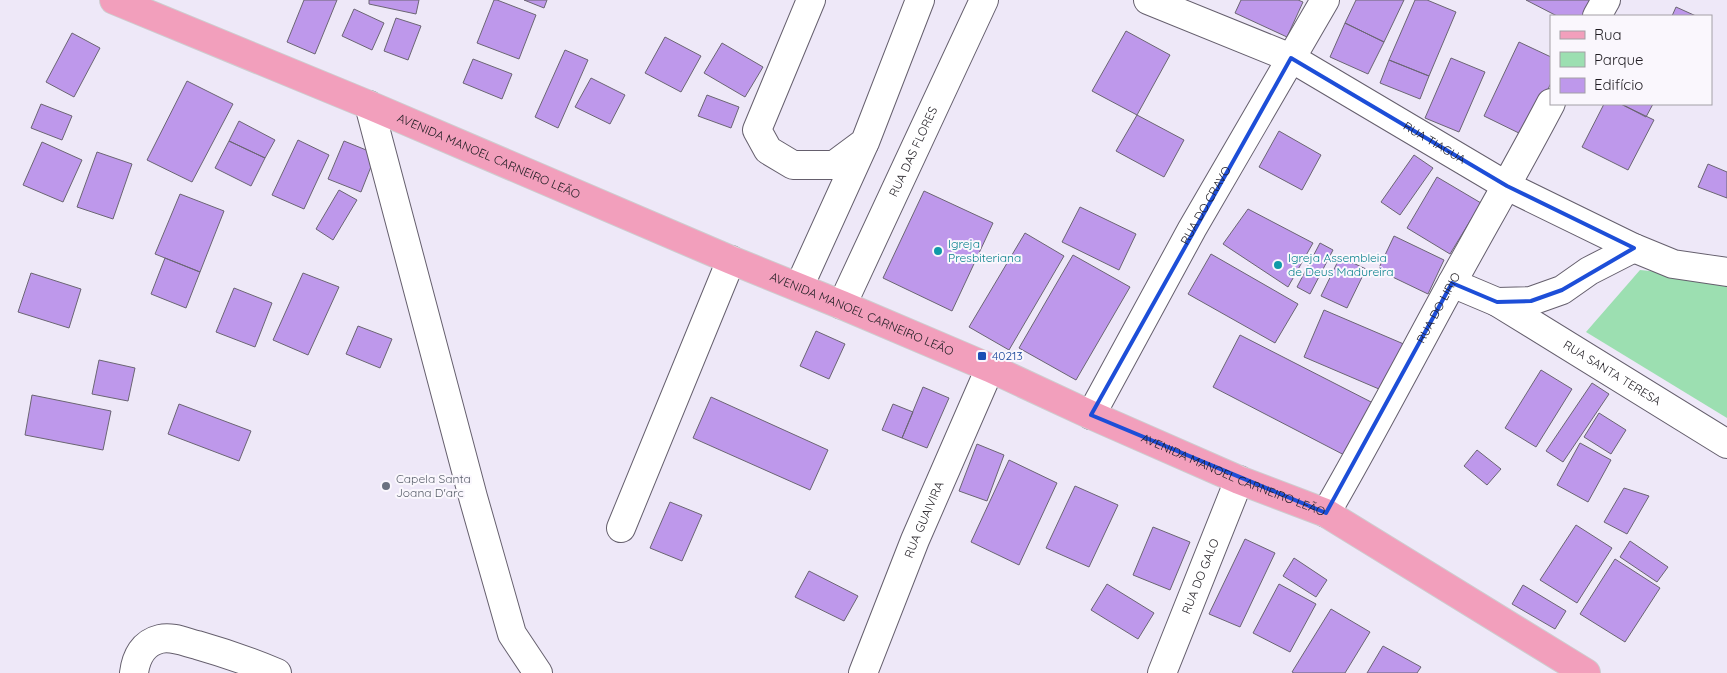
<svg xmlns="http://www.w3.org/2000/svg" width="1727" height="673" font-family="Quicksand,sans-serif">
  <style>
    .green { fill: #9cdfb1 }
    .building { fill: #be98eb; stroke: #6b6573 }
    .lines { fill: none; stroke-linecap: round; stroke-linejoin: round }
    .minor-casing { stroke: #655f6d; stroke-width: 30 }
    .major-casing { stroke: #cecdcf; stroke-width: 30 }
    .minor { stroke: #fff; stroke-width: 28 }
    .major { stroke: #f29fbc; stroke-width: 28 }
    .marked { fill: none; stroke: #1d4ed8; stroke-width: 4; stroke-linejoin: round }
    .culture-dot { fill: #0f9aa8; stroke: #faf7fd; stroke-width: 2 }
    .transit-dot { fill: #1a4fb4; stroke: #faf7fd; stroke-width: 2 }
    .worship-dot { fill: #6b7280; stroke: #faf7fd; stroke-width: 2 }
    .labels { text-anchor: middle; stroke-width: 4; stroke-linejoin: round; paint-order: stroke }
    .street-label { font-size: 12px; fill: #201d23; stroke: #faf7fd }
    .culture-label { font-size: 12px; fill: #0d838f; stroke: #faf7fd; text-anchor: start }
    .transit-label { font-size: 12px; fill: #164399; stroke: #faf7fd; text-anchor: start }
    .worship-label { font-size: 12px; fill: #5b616d; stroke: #faf7fd; text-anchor: start }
  </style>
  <rect width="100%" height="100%" fill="#eee8f8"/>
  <path class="green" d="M1640,270L1727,279V418L1586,332Z"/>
  <path class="building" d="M304,0H337L315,54L287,42Z
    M369,0H419L416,14L369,4Z
    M494,0H497L536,15L519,59L477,43Z
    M524,0H547L544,8Z
    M1241,0H1298L1303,2L1287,37L1235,13Z
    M1356,0H1404L1384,42L1345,23Z
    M1415,0H1427L1456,12L1429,76L1389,60Z
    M1526,0H1596L1587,16H1557Z
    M1676,7L1696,16H1672Z
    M354,9L384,23L372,50L342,36Z
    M396,18L421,26L408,60L384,51Z
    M1345,23L1384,42L1368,74L1330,57Z
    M1126,31L1170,55L1137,115L1092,91Z
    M72,33L100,48L74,97L46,82Z
    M665,37L701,56L681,92L645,73Z
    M1519,42L1551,57V83L1525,136L1484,116Z
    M722,43L763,67L745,97L704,73Z
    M565,50L588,60L558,128L535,117Z
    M1451,58L1485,72L1459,132L1425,118Z
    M473,59L512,74L502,99L463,83Z
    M1389,60L1429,76L1420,99L1380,83Z
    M591,78L625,95L610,124L575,107Z
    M187,81L233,104L192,182L147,160Z
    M707,95L739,107L731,128L698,116Z
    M41,104L72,116L62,140L31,128Z
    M1604,104H1621L1654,120L1628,170L1582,147Z
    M1621,104H1653L1646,117Z
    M1137,115L1184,140L1164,177L1116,151Z
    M239,121L275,140L265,158L229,141Z
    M1279,131L1321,155L1302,190L1259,167Z
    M298,140L329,155L304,209L272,195Z
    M229,141L265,158L251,186L215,168Z
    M344,141L376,154L361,192L328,179Z
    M42,142L82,160L63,202L23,185Z
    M97,152L132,164L113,219L77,207Z
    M1414,155L1433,168L1400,215L1381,202Z
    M1708,164L1727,172V198L1698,187Z
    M1437,177L1481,203L1450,254L1407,228Z
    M339,190L357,200L333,240L316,229Z
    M924,191L993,223L952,311L883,278Z
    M180,194L224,211L200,272L155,254Z
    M1080,207L1136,234L1119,270L1062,242Z
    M1248,209L1313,243L1288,287L1223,244Z
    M1025,233L1064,256L1009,350L969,327Z
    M1394,236L1444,260L1428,294L1378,270Z
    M1320,243L1333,250L1310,294L1297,287Z
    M1211,254L1298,304L1275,343L1188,294Z
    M1073,255L1130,287L1076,380L1019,348Z
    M1340,257L1366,269L1347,308L1321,296Z
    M165,258L200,272L186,308L151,294Z
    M31,273L81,289L69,328L18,312Z
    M303,273L339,287L308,355L273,340Z
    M234,288L272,303L255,347L216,332Z
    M1324,310L1406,345L1386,392L1304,357Z
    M358,326L392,339L380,368L346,354Z
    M816,331L845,344L829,379L800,366Z
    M1240,335L1377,405L1350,458L1213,387Z
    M99,360L135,368L128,401L92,394Z
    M1541,370L1572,389L1536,447L1505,428Z
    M1592,383L1609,394L1563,462L1546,451Z
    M923,387L949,398L927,448L902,438Z
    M32,395L111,411L103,450L25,435Z
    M711,397L828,450L810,490L693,438Z
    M179,404L251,431L239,461L168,434Z
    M893,404L913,412L902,438L882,430Z
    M1599,413L1626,430L1611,454L1584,437Z
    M1580,443L1611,460L1588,502L1557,485Z
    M977,444L1004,455L987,501L959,491Z
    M1477,450L1501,469L1487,485L1464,466Z
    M1009,460L1057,483L1019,565L971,542Z
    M1075,486L1118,505L1089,567L1046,548Z
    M1624,488L1649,496L1627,534L1604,522Z
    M670,502L702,515L682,561L650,548Z
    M1576,525L1612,548L1577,603L1540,580Z
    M1153,527L1190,542L1170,590L1133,575Z
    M1245,539L1275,553L1240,627L1209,614Z
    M1630,541L1668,567L1657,582L1620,557Z
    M1294,558L1327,580L1316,597L1283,576Z
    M1615,559L1660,588L1625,642L1580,614Z
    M809,571L858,596L844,621L795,597Z
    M1107,584L1154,613L1138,639L1091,610Z
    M1279,584L1316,604L1290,652L1253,633Z
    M1523,585L1566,611L1555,629L1512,604Z
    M1331,609L1370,632L1345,673H1294L1292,672Z
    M1383,646L1421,667L1417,673H1367Z"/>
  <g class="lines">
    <defs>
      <g id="minor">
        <path d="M811,0L757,130L768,150L793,165H834L865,142L920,0"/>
        <path id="s1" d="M1148,0L1291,58L1507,186L1634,248L1673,264L1727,272"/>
        <path d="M1597,16L1606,0"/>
        <path d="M369,105L473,497L512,634L538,673"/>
        <path id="s2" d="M1452,283L1497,302L1727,444"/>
        <path d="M799,287L864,144"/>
        <path d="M1497,302L1531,301L1562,290L1589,271L1634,248"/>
        <path id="s3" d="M842,305L984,0"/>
        <path id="s4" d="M1091,415L1192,229L1325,0"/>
        <path id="s5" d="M1326,513C1370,437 1410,360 1452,283C1485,223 1519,164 1551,103"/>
        <path d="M621,528L731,260"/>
        <path d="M134,673C136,657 143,643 160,639C172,636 185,642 197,645C225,653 251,662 277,673"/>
        <path id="s6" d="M863,673L915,540L990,368"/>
        <path id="s7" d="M1162,673L1239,480"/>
      </g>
      <g id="major">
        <path id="s8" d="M114,0L369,105L731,260L842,305L990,368L1091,415L1239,480L1326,513L1586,673"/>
      </g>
    </defs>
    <use href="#minor" class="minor-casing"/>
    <use href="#major" class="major-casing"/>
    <use href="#minor" class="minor"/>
    <use href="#major" class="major"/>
  </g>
  <path class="marked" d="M1291,58L1507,186L1634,248L1562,290L1531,301L1497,302L1452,283L1326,513L1091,415Z"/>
  <g class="culture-dot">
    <circle cx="938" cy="251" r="5"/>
    <circle cx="1278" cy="265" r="5"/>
  </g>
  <rect class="transit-dot" x="977" y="351" width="10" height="10" rx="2.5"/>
  <circle class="worship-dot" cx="386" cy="486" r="5"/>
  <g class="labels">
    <g class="street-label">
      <text dy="4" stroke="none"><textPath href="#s1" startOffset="321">RUA TIAGUA</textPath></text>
      <text dy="4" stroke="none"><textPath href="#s3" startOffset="169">RUA DAS FLORES</textPath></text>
      <text dy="4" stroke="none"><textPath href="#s8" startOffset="406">AVENIDA MANOEL CARNEIRO LEÃO</textPath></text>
      <text dy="4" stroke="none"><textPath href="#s4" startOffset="239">RUA DO CRAVO</textPath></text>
      <text dy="4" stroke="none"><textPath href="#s5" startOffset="234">RUA DO LIRIO</textPath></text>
      <text dy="4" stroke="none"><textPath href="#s8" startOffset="811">AVENIDA MANOEL CARNEIRO LEÃO</textPath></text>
      <text dy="4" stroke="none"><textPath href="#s2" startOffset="184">RUA SANTA TERESA</textPath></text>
      <text dy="4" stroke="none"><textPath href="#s8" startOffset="1216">AVENIDA MANOEL CARNEIRO LEÃO</textPath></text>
      <text dy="4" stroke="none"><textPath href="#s6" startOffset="165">RUA GUAIVIRA</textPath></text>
      <text dy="4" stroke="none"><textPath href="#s7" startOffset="104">RUA DO GALO</textPath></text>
    </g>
    <g class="culture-label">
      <text x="948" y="248">Igreja<tspan x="948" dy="14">Presbiteriana</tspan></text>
      <text x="1288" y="262">Igreja Assembleia<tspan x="1288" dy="14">de Deus Madureira</tspan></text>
    </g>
    <g class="transit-label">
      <text x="992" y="360">40213</text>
    </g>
    <g class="worship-label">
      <text x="396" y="483">Capela Santa<tspan x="396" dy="14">Joana D'arc</tspan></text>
    </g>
  </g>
  <rect x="1550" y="15" width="162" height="90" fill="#faf7fd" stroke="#a3a0a6"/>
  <rect x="1560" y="31" width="25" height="8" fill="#f29fbc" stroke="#a3a0a6"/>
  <text x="1594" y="40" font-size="15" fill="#201d23">Rua</text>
  <rect x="1560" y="52" width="25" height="15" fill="#9cdfb1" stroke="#a3a0a6"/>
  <text x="1594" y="65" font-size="15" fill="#201d23">Parque</text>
  <rect x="1560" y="78" width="25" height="15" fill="#be98eb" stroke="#a3a0a6"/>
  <text x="1594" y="90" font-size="15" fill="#201d23">Edifício</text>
</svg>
